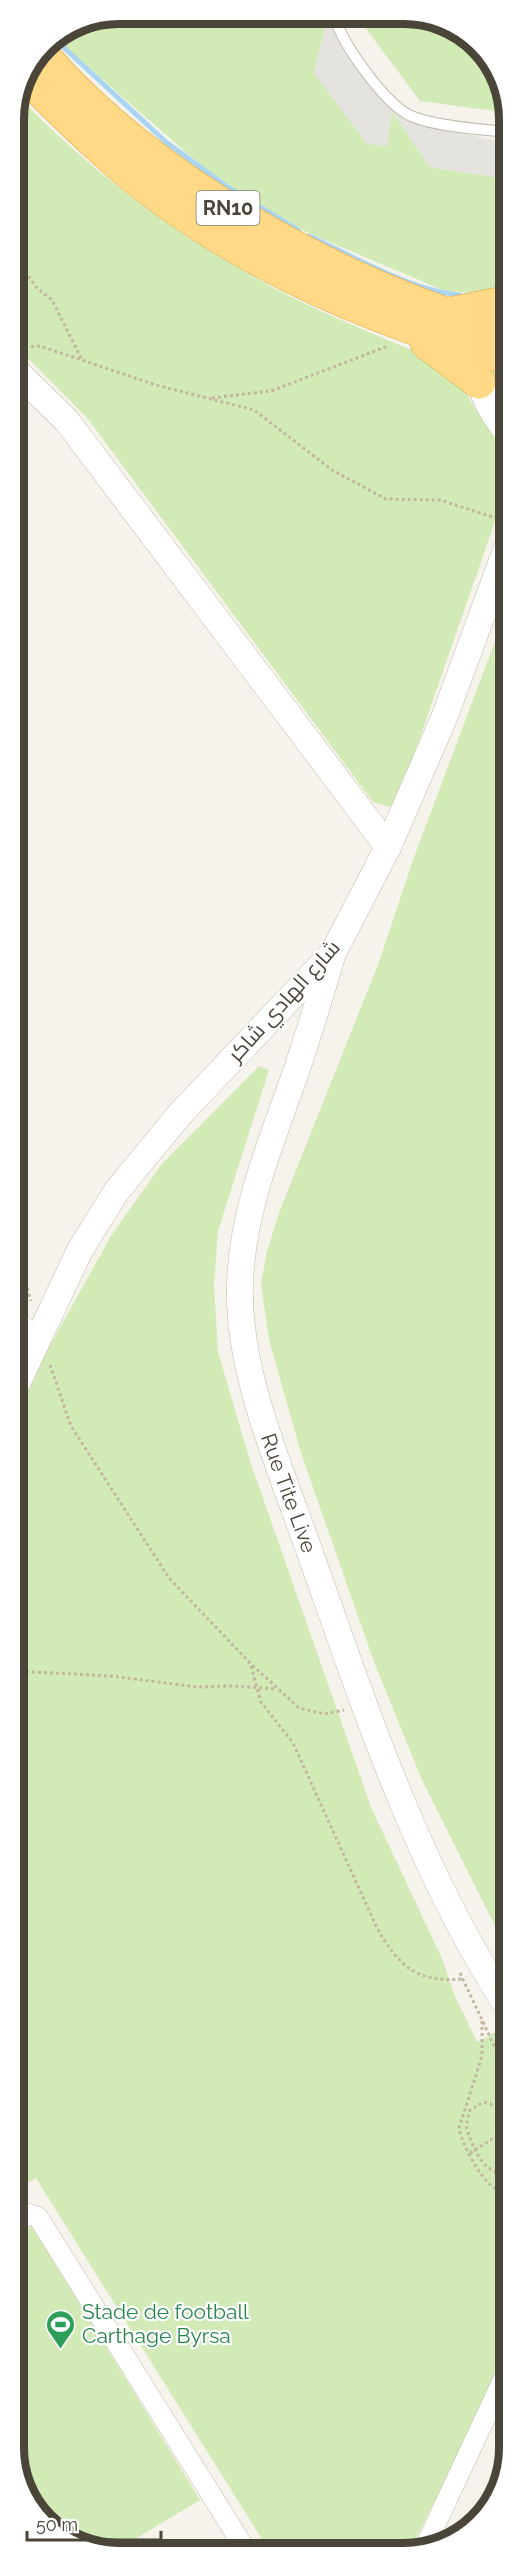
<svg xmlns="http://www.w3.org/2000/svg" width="523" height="2567" font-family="Raleway,Cairo,sans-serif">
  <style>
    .green { fill: #d2eab5 }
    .parking { fill: #e5e3e0 }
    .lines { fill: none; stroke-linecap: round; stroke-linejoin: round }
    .stream { stroke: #a9d4f2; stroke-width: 5 }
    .service-casing { stroke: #c2bbae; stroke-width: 12 }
    .minor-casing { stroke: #c2bbae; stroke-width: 21 }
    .tertiary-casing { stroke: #c2bbae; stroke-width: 27 }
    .trunk-casing { stroke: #e0a43c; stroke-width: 34 }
    .path { stroke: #c4b79f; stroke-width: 3; stroke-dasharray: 3 3; stroke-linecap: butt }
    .service { stroke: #fff; stroke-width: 10 }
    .minor { stroke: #fff; stroke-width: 20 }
    .tertiary { stroke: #fff; stroke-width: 26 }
    .trunk { stroke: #ffd985; stroke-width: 33 }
    .labels { text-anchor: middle; stroke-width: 4.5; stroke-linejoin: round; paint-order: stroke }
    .shield { fill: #fff; stroke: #817c74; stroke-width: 1.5 }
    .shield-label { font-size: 20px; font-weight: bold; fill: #4b4439 }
    .street-label { font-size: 21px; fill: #4b4439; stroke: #fff }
    .leisure-label { font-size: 21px; fill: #27864d; stroke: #fff; text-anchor: start }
    .rim { fill: none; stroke: #4b4439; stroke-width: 8 }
  </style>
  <rect width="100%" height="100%" fill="#f6f3ec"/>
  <path class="green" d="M431,17L484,50L509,106V113L420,101L358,18Z
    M324,18L327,20L314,73L391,110L430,167L509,179V286L487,294L445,291L306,232L228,185L197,162L55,38L79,21Z
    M20,98C93,174 179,237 272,287C324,315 380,336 435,360L453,373L497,442L506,476L500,507L397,804L388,807L373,802L88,419L29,359L14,349V112Z
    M509,318V408L489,365Z
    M509,604V1954L422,1780L374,1662L302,1456L269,1340L261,1284L267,1251L279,1213L379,962L414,857Z
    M259,1066L269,1070L218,1231L214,1285L218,1352L250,1461L371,1807L443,1961L454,1994L477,2042L503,2028L509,2038V2350L409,2553L270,2552L36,2178L14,2190V1422L48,1349L111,1236L161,1165Z
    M32,2226L200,2500L115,2551H98L40,2518L14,2461V2236Z"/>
  <path class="parking" d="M324,18H327L410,121L509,144V179L430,167L392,111L387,146L367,144L314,73L327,20Z"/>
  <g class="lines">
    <path class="stream" d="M62,46L166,142L226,186L298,230
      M309,236C353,256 411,291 460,295"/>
    <defs>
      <path id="service" d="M335,18C343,45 383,100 407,114C428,126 484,130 509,132"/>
      <path id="minor" d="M14,1316L37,1341
        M14,2222L30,2214L38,2217L247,2552
        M424,2549L509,2367"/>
      <g id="tertiary">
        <path d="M476,366C481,393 491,413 509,434"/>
        <path d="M14,369L67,421L388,847"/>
        <path id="s1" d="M333,953C322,991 310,1029 298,1066C274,1136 242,1208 240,1284C237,1372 280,1467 309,1550C365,1707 417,1869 509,2009"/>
        <path d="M14,1390L80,1250L116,1192L180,1114L333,953L388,847L444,718L509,542"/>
      </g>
      <path id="trunk" d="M41,53C147,179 350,292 509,333
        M29,79C64,113 100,150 139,181C247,266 377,322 509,358
        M449,314L509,302
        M427,343L479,382"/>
    </defs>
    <use href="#service" class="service-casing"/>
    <use href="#minor" class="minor-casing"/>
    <use href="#tertiary" class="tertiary-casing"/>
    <use href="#trunk" class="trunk-casing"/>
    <path class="path" d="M64,42L105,21
      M14,257L37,288L52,300L82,360
      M19,348L40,346L156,385L254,410L332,470L386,499L440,500L505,521
      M212,398L271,391L388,346
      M14,1242L31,1301
      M50,1365L71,1426L169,1578L251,1664L299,1708L325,1714L344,1710
      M251,1666L261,1702L293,1743L377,1928C399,1966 416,1983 463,1979
      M14,1671L111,1676L198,1687L233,1686L277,1689
      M460,1973L499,2056V2107
      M482,2021V2056L459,2128C463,2147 479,2176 494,2188L509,2185
      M509,2121L499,2107L484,2102L470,2110L466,2126C471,2144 485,2180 509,2172
      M470,2153L509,2128"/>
    <use href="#service" class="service"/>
    <use href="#minor" class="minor"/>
    <use href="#tertiary" class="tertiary"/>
    <use href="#trunk" class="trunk"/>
  </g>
  <defs>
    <symbol id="stadium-pin" viewBox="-11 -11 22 30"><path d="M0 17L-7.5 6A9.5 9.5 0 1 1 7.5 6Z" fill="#2e9e5b" stroke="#fff"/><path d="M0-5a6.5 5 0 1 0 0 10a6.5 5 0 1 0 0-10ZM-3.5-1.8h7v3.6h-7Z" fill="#fff"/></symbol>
  </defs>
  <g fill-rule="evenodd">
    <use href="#stadium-pin" x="44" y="2308" width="33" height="45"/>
  </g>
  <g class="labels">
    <rect class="shield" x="196.5" y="191" width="63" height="34" rx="4.5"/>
    <g class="shield-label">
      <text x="228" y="215">RN10</text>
    </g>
    <g class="street-label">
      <text transform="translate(284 1001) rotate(-48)" y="7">شارع الهادي شاكر</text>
      <text dy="7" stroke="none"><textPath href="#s1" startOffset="561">Rue Tite Live</textPath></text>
    </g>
    <g class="leisure-label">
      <text x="82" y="2319">Stade de football<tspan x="82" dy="24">Carthage Byrsa</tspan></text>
    </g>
  </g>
  <path d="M0 0H523V2567H0ZM119 24H404A95 95 0 0 1 499 119V2448A95 95 0 0 1 404 2543H119A95 95 0 0 1 24 2448V119A95 95 0 0 1 119 24Z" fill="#fff" fill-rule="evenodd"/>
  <path class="rim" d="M119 24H404A95 95 0 0 1 499 119V2448A95 95 0 0 1 404 2543H119A95 95 0 0 1 24 2448V119A95 95 0 0 1 119 24Z"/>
  <path d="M27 2531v9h134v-9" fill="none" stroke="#4b4439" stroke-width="3"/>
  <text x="36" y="2531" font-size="18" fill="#4b4439" stroke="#ffffff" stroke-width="4.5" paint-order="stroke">50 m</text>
</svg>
